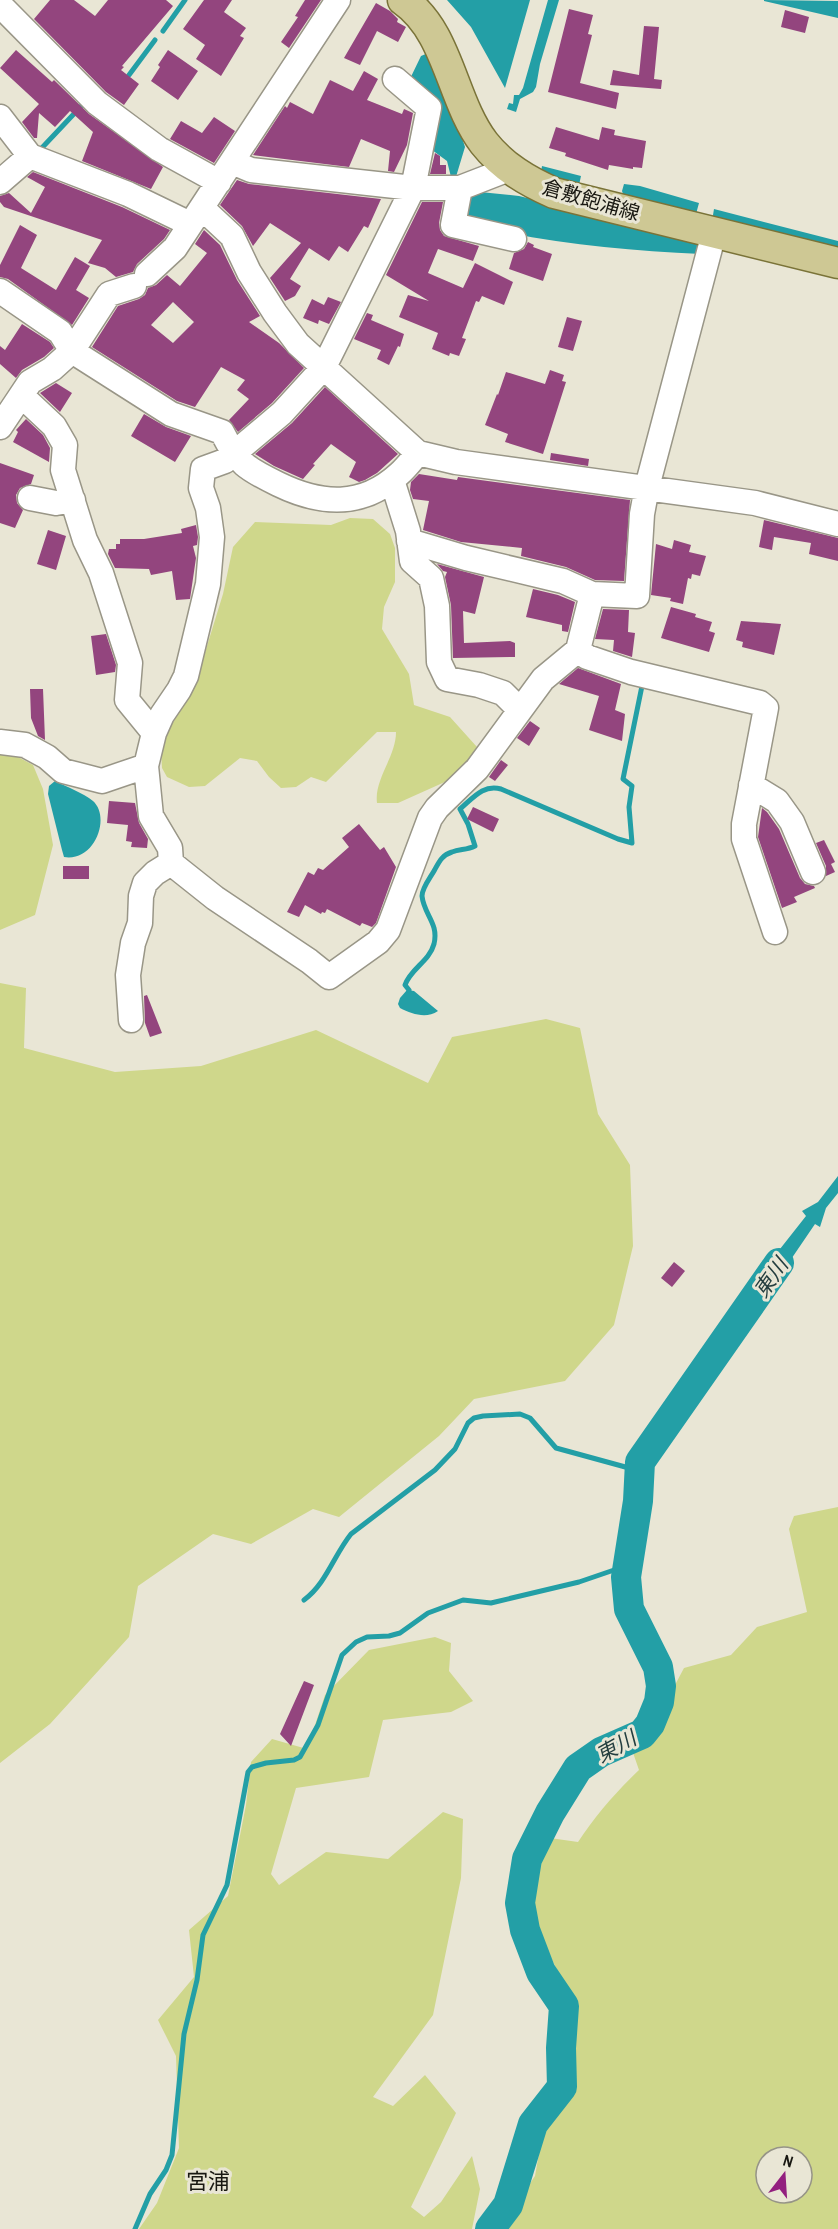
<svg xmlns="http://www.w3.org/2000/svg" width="838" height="2229" font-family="'Archivo Narrow','Noto Sans JP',sans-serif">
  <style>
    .green { fill: #cfd78b; fill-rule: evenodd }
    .water { fill: #239fa6 }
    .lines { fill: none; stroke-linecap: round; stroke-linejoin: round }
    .stream { stroke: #239fa6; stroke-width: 5 }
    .river { stroke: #239fa6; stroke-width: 30 }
    .building { fill: #93457e; fill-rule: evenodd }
    .minor-casing { stroke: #999687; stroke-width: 27 }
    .major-casing { stroke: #7a7338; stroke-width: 33 }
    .minor { stroke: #fff; stroke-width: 24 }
    .major { stroke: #cec894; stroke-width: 30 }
    .labels { text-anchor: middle; stroke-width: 6; stroke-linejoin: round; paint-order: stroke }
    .street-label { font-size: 20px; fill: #191812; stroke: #e9e6d5 }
    .water-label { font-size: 21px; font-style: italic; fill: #243e3f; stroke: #e9e6d5 }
    .quarter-label { font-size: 22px; fill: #191812; stroke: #e9e6d5 }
  </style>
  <rect width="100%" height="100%" fill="#e9e6d5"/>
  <path class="green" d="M350,518L373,519L390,534L395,548V582L384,607L382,629L409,674L414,705L450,717L477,747L456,777L398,803H377C374,779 396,757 396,732H377L326,782L311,777L296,787L281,788L269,777L257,761L240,758L205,786L189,787L167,777L162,768L161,751L168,731L195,685L223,594L233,547L255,522L331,525Z
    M5,750L33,765L43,789L53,845L35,915L0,930V752Z
    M0,983L26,988L24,1048L115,1072L201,1066L316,1030L428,1083L452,1037L546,1019L580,1028L598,1114L630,1165L633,1246L614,1325L565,1381L474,1399L439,1436L339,1517L313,1509L251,1544L213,1534L138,1586L129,1637L50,1724L0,1763Z
    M838,1507V2229H499L535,2176L544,2125L570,2092L572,2000L536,1928L530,1891L550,1838L578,1842C596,1815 615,1793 639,1770L630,1744L648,1736L684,1668L731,1655L757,1627L807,1612L789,1529L794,1516ZM766,2157H802V2193H766Z
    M435,1637L451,1643L449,1671L473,1701L451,1712L383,1720L369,1777L296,1788L271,1874L279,1885L326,1852L388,1859L443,1812L463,1819L461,1878L433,2015L373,2097L393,2106L425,2075L456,2113L411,2207L424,2217L441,2202L472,2156L480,2189L472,2229H139L157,2203L179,2148L176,2056L158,2020L194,1977L189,1930L228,1896L246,1805L251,1762L272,1739L307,1749L325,1695L369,1650Z"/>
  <path class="water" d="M447,0H530L505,88L471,27Z
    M548,0H559L540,64L536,87L533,92L520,99L516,112L507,109L509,103L513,104L514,95H519L523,88Z
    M764,0L838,1V18L764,1Z
    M428,53L451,104L465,147L455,180L452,181L447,161L428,147L407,85L421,56Z
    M542,166L581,176L579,185L541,172Z
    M624,184L640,186L699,203L696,214L624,197L622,191Z
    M480,192L519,196L699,240L701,254C622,250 543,243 466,223L464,197Z
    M714,209L838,241V249L712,221Z
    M55,781C67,787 83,793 93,801C111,817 95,862 64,857L62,850L48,794L49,786Z
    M407,990L414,991L438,1011C426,1019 412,1014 400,1008L398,1004L400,998Z
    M838,1176V1193L826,1208L820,1227L815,1224L764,1299L751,1294L780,1249L806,1216L802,1211L818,1202Z"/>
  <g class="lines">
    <path class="stream" d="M163,31L185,0
      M129,75L155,40
      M38,152L87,100
      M409,990L405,985C411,968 429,962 434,944C439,923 424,915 422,896C422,888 430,878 434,871C439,862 442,855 452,852C460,849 467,850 475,846L468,824L460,809C473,798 483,784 501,789L618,839L632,843L629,807L632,786L623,779L643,681
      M304,1600C326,1584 334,1555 351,1534L435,1470L455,1449L468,1423L474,1418L483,1416L520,1414L530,1418L556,1448L640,1471
      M135,2229L150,2194L166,2170L172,2155L184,2034L197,1980L203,1935L227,1885L248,1772L252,1767L266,1763L294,1760L300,1757L318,1725L342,1655L356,1642L367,1637L389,1636L400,1633L428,1613L463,1600L491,1603L579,1582L617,1569L628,1561"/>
    <path class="river" d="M490,2229L508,2205L533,2124L562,2087L561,2048L564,2006L541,1972L525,1930L520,1903L527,1859L550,1813L578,1768L601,1752L642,1734L650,1724L659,1702L661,1686L658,1667L629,1609L626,1577L638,1501L640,1462L779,1263"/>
  </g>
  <path class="building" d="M50,0H74L95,16L108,0H166L173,6L122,66L124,67L121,70L139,84L124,105L106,92L34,19Z
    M204,0H232L224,12L246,28L240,36L244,38L221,76L196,59L205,45L183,29Z
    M305,0H321L289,48L281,42L298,17L295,16Z
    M376,3L390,11L398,19L397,22L406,27L398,42L377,31L360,65L344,58Z
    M569,9L593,15L588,34L592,35L580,83L619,93L616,109L548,92Z
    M785,10L809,17L805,33L781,27Z
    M644,26L659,27L654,79L662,80L661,89L610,85L613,70L639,75Z
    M16,50L52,82L54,80L89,114L163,167L151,189L82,161L93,132L70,111L55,127L39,113L37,138H34L22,122L39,104L0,68Z
    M168,50L198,71L178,100L151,81L160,67L158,65Z
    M364,71L378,79L367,100L402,114L404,109L413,113L407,145L394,172L388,171L390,151L361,139L349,167L253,155L285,106L287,108L290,102L313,114L330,80L353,91Z
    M214,117L235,131L214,163L170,139L181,121L202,133Z
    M556,127L599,140L602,127L615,130L614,135L646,141L642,168L633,167V169L609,165L608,170L565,156L566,153L549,148Z
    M435,153L440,156V165H446V174H430Z
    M33,172L122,207L170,230L164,239L137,264L133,272L116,277L105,268L88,263L102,240L4,207L0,202V196L9,193L31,213L45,187L27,177Z
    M237,180L249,184L381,199L368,228L364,226L348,252L339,246L329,261L309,248L290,279L301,286L295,296L285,301L270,278L301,243L270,223L253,246L242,226L220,205Z
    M422,202H443L439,223L440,230L444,236L479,246L473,261L438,249L428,273L463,288L475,263L513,282L504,305L482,296L479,302L476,301L462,338L466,339L459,356L450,353L449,356L432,349L438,333L399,317L408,295L429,301L386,275Z
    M20,225L37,235L21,268L56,290L75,257L90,266L76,290L89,298L72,325L8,279L0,277V265Z
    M204,230L220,245L237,280L260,316L249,322L279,343L304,368L272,403L238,432L229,420L249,399L237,390L245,380L221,367L195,407L177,401L92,347L118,306L139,299L145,295L148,288L156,285L167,275L180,286L207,253L195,244ZM173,302L194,322L173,343L151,325Z
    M528,242L534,245L533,247L552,254L543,281L509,269L514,253L524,249Z
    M328,297L341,302L329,324L319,320L318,324L303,318L312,299L324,305Z
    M367,313L373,315L371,320L404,334L400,347L398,346L389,365L377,359L381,350L354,339Z
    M567,317L582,321L573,351L558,347Z
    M22,324L50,342L54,348L44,357L22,370L16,378L0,364V346L5,350Z
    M550,370L564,375L562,381L566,382L543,454L505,442L508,434L485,425L497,394L498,395L506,372L545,384Z
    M56,383L72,393L60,412L40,393Z
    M325,387L398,454L377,473L365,480L359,482L349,477L356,462L331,444L313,464L315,465L303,479L274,466L255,454L292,423Z
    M144,414L166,427L191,436L175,462L131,436Z
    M26,419L43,435L50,448L49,462L13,442L18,432L16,430Z
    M551,453L589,459L588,466L550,460Z
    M0,463L34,475L31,484L20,488L16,495L17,503L23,510L15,528L0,523Z
    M419,474L457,480L458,477L630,500L624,581L595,580L566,567L521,556L522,548L461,542L423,530L429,501L413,499L410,490L411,482Z
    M764,520L838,538V561L809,554L811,543L774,537L772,550L759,547Z
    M196,525L198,537L197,545L193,546L196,558L190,599L176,600L172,571L151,575L149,569L115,568L108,554L109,549H116V544H120V539H144L182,533L181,529Z
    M48,530L66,536L56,570L37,564Z
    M674,540L691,545L689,552L706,556L700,576L692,574L691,579L688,578L683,604L670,601L671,598L651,595L656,544L672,549Z
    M437,564L484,577L475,614L463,611L464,643L510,641L515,643V657L453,658L451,605L445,577L447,572L443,571Z
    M533,589L558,595L575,602L568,632L562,631V625L526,617Z
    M671,607L696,614L695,617L712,622L709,631L715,633L709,652L661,638Z
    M603,609L629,610L628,632L635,633L632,657L613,651L614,640L595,639Z
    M741,621L781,624L774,655L742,647L743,642L736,640Z
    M106,634L116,665L115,672L96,675L91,636Z
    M578,668L621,684L615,710L625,714L622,741L589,730L599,696L559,684Z
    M30,689H43L45,740L38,736L31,718Z
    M530,721L540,728L529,746L517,738Z
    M501,760L508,765L495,781L489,777Z
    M109,801L135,803L139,823L148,839L147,848L131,847L132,842L126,841L128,825L107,823Z
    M473,807L499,819L493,832L467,819Z
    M762,808L767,812L779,829L800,878L805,884L814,886L815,888L794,897L797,902L782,908L758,837Z
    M359,824L380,850L384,847L396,867L376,923L372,927L362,923L360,926L327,909L325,913L322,912L321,914L305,905L299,917L287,912L308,872L314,875L318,868L323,870L349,847L342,838Z
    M824,840L835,862L831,864L835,872L826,876V866L816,843Z
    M63,866H89V879H63Z
    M147,995L162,1033L150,1037L145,1023L144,996Z
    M674,1262L685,1271L672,1287L661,1278Z
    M304,1681L314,1685L291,1746L280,1734Z"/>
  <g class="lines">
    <defs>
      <path id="minor" d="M4,9L97,103L159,149L219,182
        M395,79L429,108L413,188L324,367L282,413L225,461L203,469L201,488L208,508L212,537L208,584L186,676L179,690L162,715L154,733L146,766L151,816L170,848L171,863L215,898L309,961L329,977L378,942L388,930L430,818L437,808L477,769L543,679L578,650L592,594L637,596L642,514L647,487L714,233
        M0,117L30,156L128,194L190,224
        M232,162L251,170L413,188H460L509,169
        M0,182L30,156
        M460,188L453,225L514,239
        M202,208L232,236L249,272L275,313L298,344L418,453L456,462L755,503L838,524
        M147,274L175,248L338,0
        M0,291L60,332L72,351L171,414L222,432C238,464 247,469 278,484C321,505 362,508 399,474C406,468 412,460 418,453
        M22,396L54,426L65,445L63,470L85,540L101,573L130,663L127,700L154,733
        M0,427L30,382L52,369L72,351L109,294L134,286
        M392,480L408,531L412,561L431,578L437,606L439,662L447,679L479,685L503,693L520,710
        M30,498L56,503L73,500
        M409,541L466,558L563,581L592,594
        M578,650L587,657L631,672L760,703L766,708L744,824V839L775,932
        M0,742L25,745L47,757L63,771L102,781L146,766
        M751,785L777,801L792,822L813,872
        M131,1020L128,975L133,943L140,923L141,896L145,883L155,873L171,863"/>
      <path id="major" d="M403,0C449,32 451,100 484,143C503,167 527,181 554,193L838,263"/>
    </defs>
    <use href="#minor" class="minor-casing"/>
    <use href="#major" class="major-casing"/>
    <use href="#minor" class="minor"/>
    <use href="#major" class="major"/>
  </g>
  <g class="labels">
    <g class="street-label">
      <text transform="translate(591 200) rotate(16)" y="7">倉敷飽浦線</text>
    </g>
    <g class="water-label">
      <text transform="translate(771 1278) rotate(-55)" y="7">東川</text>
      <text transform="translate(616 1747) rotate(-29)" y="7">東川</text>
    </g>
    <g class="quarter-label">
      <text x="208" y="2189">宮浦</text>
    </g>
  </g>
  <g transform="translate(784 2175) rotate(17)"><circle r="28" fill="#e9e6d5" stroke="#969487" stroke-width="1.5"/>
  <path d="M0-4.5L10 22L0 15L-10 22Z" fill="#93207f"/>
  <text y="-9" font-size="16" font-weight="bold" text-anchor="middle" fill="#191812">N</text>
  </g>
</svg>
